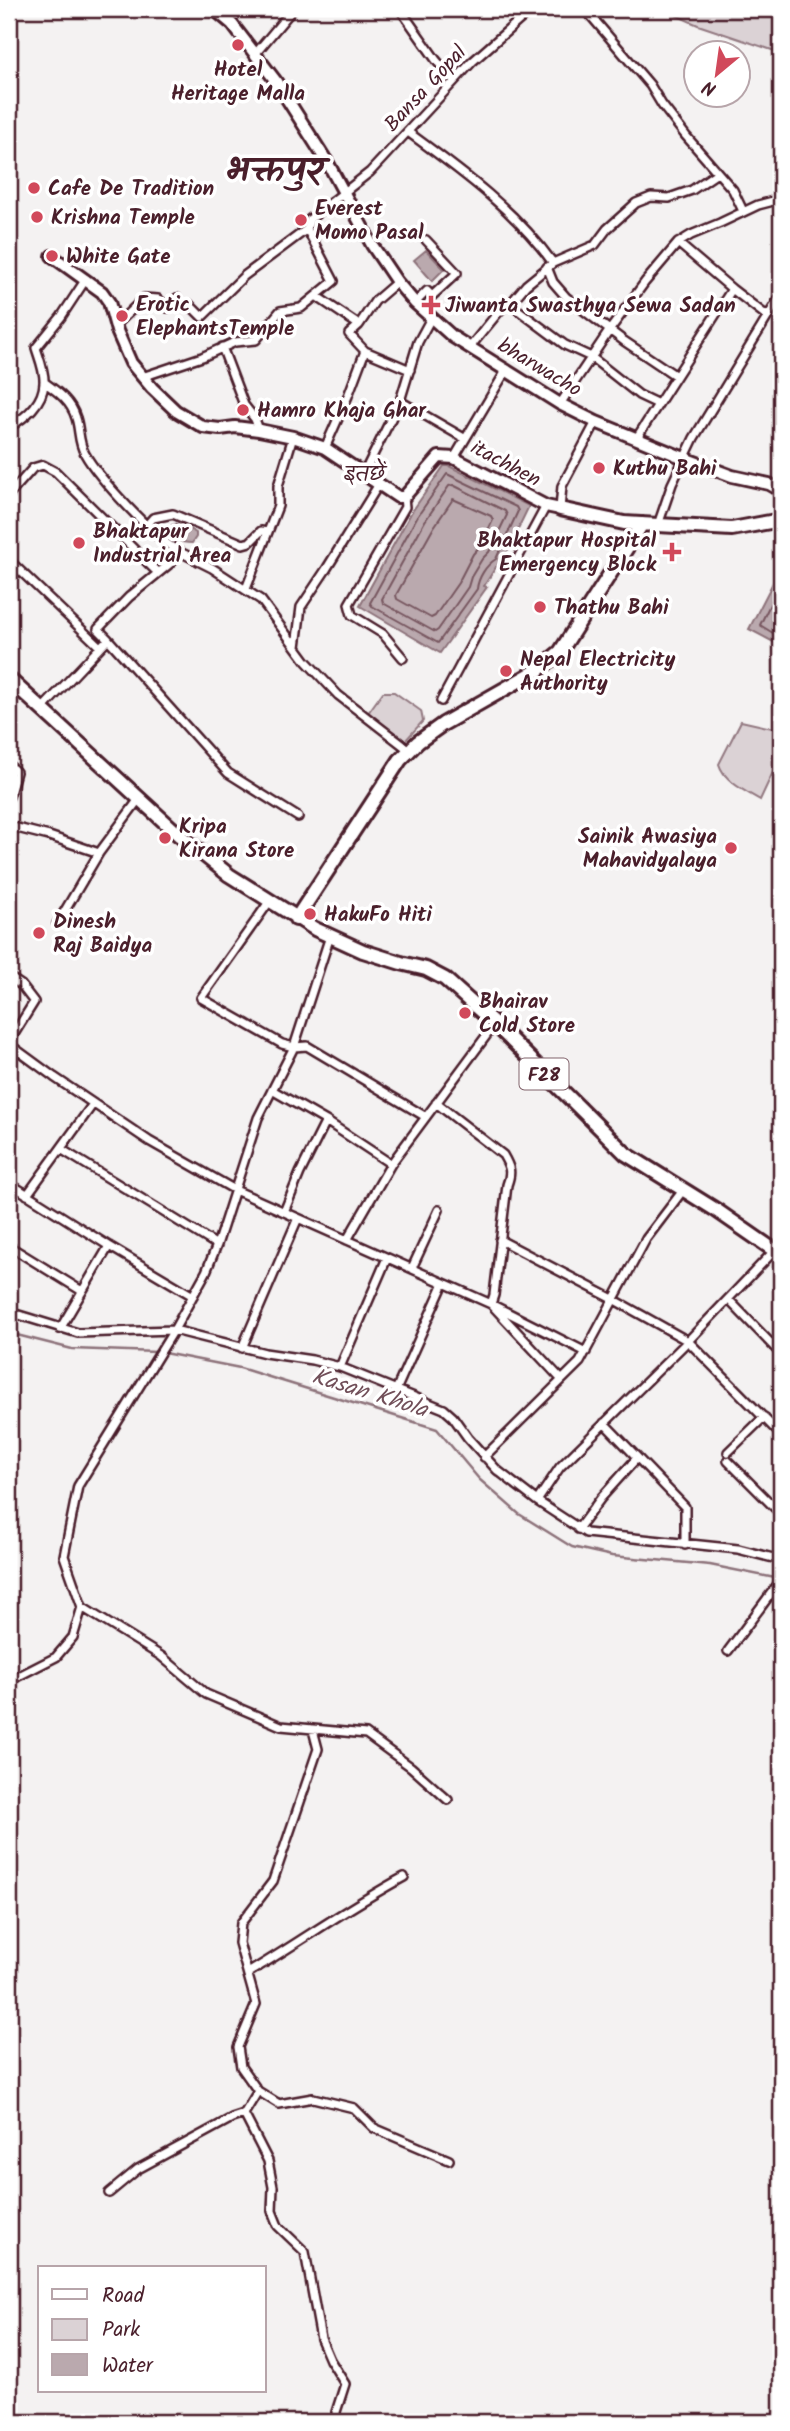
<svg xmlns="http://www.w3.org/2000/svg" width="790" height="2431" font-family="Kalam,'Playpen Sans Deva',sans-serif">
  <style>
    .green { fill: #dbd2d5; stroke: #927880; stroke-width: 2 }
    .water { fill: #baa9ae; stroke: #8d727a; stroke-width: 2 }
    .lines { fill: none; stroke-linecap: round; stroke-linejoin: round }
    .shore { stroke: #77565f; stroke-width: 2 }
    .stream { stroke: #8d727a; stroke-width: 2.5 }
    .street-casing { stroke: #4a1f2b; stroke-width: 12 }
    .secondary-casing { stroke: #4a1f2b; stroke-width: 16 }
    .primary-casing { stroke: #4a1f2b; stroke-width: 18 }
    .street { stroke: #fff; stroke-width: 7 }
    .secondary { stroke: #fff; stroke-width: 10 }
    .primary { stroke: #fff; stroke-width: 12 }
    .poi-dot { fill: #d1495b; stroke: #fff; stroke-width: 2.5 }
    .labels { text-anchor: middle; stroke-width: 7; stroke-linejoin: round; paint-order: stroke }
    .shield { fill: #fff; stroke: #80626b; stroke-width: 2 }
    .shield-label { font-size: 19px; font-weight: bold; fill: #4a1f2b }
    .poi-label { font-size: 21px; font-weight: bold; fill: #4a1f2b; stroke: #fff; text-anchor: start }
    .street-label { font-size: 21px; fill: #4a1f2b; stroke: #fff }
    .neighbourhood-label { font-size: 23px; fill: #4a1f2b; stroke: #fff }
    .water-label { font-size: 23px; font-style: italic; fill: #714f59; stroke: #fff }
    .town-label { font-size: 35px; font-weight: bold; fill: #4a1f2b; stroke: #fff }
  </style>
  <rect width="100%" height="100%" fill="#f4f2f2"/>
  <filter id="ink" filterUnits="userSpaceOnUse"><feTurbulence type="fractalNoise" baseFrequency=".0143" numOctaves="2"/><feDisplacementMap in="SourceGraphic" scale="14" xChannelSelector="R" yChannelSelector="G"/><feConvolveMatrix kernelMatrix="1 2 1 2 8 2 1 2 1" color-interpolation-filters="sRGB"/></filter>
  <g filter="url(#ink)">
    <path class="green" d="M662,9H781V53L698,25Z
      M383,692H394L421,711L423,721L405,741L368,713Z
      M741,721L781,730V755L760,800C745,791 724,781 719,764Z"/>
    <path class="water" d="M426,250L444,269L432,281L414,260Z
      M444,466H449L529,506L499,568L496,567L484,586L487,587L440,653L360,606L411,513Z
      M179,523L196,533V537L192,543C183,543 173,540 171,529L172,525Z
      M781,567V646L749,629Z"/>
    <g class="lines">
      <path class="shore" d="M447,474L516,507L518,511L496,559C486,565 478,578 477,589L438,643L372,606L370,603L417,517Z
        M453,485L505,511L507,515L489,552L482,559L471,577L468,587L438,630L435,632L383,603L382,599L425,521L449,486Z
        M453,499L491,516L493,520L481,545L473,554L458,583L435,616L431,618L397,599L396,595L434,527Z
        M781,582L760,625L781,638"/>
      <path class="stream" d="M9,1333L72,1349L157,1352
        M164,1353L240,1368L437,1429L479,1479L519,1514L572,1547L612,1556L710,1565L780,1579"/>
      <defs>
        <path id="street" d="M400,9L436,60L454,81
          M585,9L650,85L662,105L686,136L733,190L743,211
          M256,53L293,9
          M408,132C461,171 514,209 553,263L526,285L510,304L506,303L470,347
          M553,263L595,245L607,229L636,203L651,197L669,198L692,190L717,173
          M547,267L553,282L566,297L624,341L676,376
          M397,282L375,301L359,325L349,334L365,351L410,370
          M732,289L767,316
          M316,296L359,325
          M415,303L427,291L432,296L457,273L426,240
          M189,304L202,317L244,276L307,229L310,219L370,172L472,62L532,9
          M510,304L565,345L591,357L639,395L658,404
          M117,324L144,298L158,299L168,308L177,298
          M222,347L244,405L255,419L259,430
          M142,377L202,357L235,342L256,340L280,311L301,308L334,281L307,229
          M44,382C58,392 71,401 76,418C80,430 78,442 85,454C99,479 154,537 178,551
          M400,401L464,438
          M560,404L609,331L645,282L678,243L691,235L720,223L758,205L781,199
          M9,427C25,418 43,403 44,383C45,372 39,358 36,348L61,317L86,279
          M636,439L732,289L678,243
          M325,448L348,396L365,351
          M454,458L507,369
          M364,473L400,401L418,342L431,318
          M9,495L33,468L43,465L56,472L158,573
          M560,509L562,486L596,422
          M147,525L153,518L173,514L243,544L250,542L261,531L268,532
          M658,525L672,484L694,438L781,295
          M9,560L100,647
          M246,589L278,506V486L293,437
          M108,639L228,773L298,817
          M296,647L301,607L327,568L379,484
          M403,658L383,634L352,615L349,604L405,507L404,497
          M441,701L546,506
          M42,709L108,639L98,629L129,597L173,561L178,551L212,568L261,600L306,661L338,695L409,750
          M9,765L16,772L9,797
          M9,826L49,836L99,853
          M269,902L201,998L282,1044L294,1047L307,1046L426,1117
          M57,924L99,853L139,799
          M330,936L294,1047L258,1118L217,1245L206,1272L174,1330L78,1486L64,1556L82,1607L161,1656L206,1694L281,1726L366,1734L411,1767L448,1800
          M9,977L21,985L34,1002L9,1042
          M9,1044L54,1077L149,1141L235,1190L491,1304L586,1352
          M272,1090L326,1121L391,1164
          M436,1103L503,1155C510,1167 512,1172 507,1185L494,1295L491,1304L561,1379
          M61,1149L217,1245
          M9,1183L109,1246L193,1296
          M27,1195L93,1104
          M284,1212L300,1173L326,1121
          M347,1240L391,1164L495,1024
          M500,1240L613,1299L688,1341L781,1435
          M9,1246L82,1291
          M412,1268L439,1210
          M728,1299L781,1354
          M9,1312L78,1333L174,1330L265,1353L312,1360L340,1367L444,1409L453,1417L468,1438L497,1470L537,1501L586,1533L738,1549L781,1560
          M60,1329L109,1246
          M242,1348L298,1218
          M340,1367L387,1258
          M396,1390L444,1283
          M604,1423L685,1507V1545
          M728,1452L764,1417
          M484,1457L580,1362L646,1239L684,1189
          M728,1461L781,1514
          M537,1501L560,1467L688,1341L775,1250
          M578,1529L601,1498L637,1458
          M728,1651L778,1584L781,1576
          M9,1681L56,1657L73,1637L82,1607
          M313,1730L318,1749L273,1881L241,1923L239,1943L256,2004L238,2047L241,2067L258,2091L279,2104L313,2098L354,2108L374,2128L449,2160
          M248,1973C300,1942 350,1906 404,1877
          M244,2114L268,2161L273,2187L272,2211L278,2226L305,2252L321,2339L330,2360L345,2384L336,2412L337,2422
          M109,2193L138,2169L232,2118L244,2114L258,2091"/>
        <path id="secondary" d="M214,9L232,24L275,80L329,165L372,245L397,282L415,303L453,337L560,404L596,422L684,458L732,476L769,484L781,491
          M52,256L102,292L109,302L117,331L131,363L152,388L176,411L203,427L220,429L235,427L259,430L293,437L325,448L398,497H404L439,457L454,458L546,506L560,509"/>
        <path id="primary" d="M560,509L624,523L658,525L732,529L781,520
          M9,679L179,835L229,875L315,929L363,951L401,963L426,969L445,979L495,1024L626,1154L716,1210L781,1255
          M296,919L400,760L418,742L443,724L538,670L560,652L642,524"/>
      </defs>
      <use href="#street" class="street-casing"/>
      <use href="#secondary" class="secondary-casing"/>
      <use href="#primary" class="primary-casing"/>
      <use href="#street" class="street"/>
      <use href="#secondary" class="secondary"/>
      <use href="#primary" class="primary"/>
    </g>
  </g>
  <g class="poi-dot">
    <circle cx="238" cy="45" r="7"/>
    <circle cx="34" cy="188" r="7"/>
    <circle cx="37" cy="217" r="7"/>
    <circle cx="301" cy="220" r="7"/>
    <circle cx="52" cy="256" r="7"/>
    <path d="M427.5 294.5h7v7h7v7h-7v7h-7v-7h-7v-7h7z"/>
    <circle cx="122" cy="316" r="7"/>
    <circle cx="243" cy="410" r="7"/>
    <circle cx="599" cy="468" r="7"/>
    <circle cx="79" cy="543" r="7"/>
    <path d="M668.5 541.5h7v7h7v7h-7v7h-7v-7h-7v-7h7z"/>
    <circle cx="540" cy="607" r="7"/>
    <circle cx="506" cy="671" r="7"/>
    <circle cx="165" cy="838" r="7"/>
    <circle cx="731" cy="848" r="7"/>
    <circle cx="310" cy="914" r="7"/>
    <circle cx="39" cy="933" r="7"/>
    <circle cx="465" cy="1013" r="7"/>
  </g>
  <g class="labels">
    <rect class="shield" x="519.5" y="1058.5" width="49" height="31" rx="5"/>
    <g class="shield-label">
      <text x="544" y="1081">F28</text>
    </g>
    <g class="poi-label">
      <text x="238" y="76" text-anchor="middle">Hotel<tspan x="238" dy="24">Heritage Malla</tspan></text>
      <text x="48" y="195">Cafe De Tradition</text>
      <text x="315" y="215">Everest<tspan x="315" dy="24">Momo Pasal</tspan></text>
      <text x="51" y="224">Krishna Temple</text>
      <text x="66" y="263">White Gate</text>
      <text x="136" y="311">Erotic<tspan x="136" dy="24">ElephantsTemple</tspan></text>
      <text x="445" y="312">Jiwanta Swasthya Sewa Sadan</text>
      <text x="257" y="417">Hamro Khaja Ghar</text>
      <text x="613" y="475">Kuthu Bahi</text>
      <text x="93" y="538">Bhaktapur<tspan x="93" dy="24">Industrial Area</tspan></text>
      <text x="656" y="547" text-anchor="end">Bhaktapur Hospital<tspan x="656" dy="24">Emergency Block</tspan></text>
      <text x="554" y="614">Thathu Bahi</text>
      <text x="520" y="666">Nepal Electricity<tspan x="520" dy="24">Authority</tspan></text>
      <text x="179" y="833">Kripa<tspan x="179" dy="24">Kirana Store</tspan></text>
      <text x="717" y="843" text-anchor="end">Sainik Awasiya<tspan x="717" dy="24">Mahavidyalaya</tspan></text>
      <text x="324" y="921">HakuFo Hiti</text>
      <text x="53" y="928">Dinesh<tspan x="53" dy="24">Raj Baidya</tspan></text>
      <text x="479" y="1008">Bhairav<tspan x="479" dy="24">Cold Store</tspan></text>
    </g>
    <g class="street-label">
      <text transform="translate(425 88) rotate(-47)" y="7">Bansa Gopal</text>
      <text transform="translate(540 367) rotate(31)" y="7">bharwacho</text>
      <text transform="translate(506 463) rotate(28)" y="7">itachhen</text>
    </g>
    <g class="neighbourhood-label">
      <text x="364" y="481">इतछें</text>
    </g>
    <g class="water-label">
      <text transform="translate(370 1392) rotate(17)" y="8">Kasan Khola</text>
    </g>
    <g class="town-label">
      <text x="274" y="181">भक्तपुर</text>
    </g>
  </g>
  <rect width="790" height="2431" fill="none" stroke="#fff" stroke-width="35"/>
  <rect x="18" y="18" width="755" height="2396" fill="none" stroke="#4a1f2b" stroke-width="2.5" filter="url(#ink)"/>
  <rect x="38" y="2266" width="228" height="126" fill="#ffffff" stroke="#b7a5aa" stroke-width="2"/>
  <rect x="52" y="2289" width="35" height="10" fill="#ffffff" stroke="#b7a5aa" stroke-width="2"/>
  <text x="102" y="2302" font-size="21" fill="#4a1f2b">Road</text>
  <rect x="52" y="2319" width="35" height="21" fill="#dbd2d5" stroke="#b7a5aa" stroke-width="2"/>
  <text x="102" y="2336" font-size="21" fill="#4a1f2b">Park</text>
  <rect x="52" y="2354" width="35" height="21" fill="#baa9ae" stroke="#b7a5aa" stroke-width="2"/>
  <text x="102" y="2372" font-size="21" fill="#4a1f2b">Water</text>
  <g transform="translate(717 74) rotate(209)"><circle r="33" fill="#ffffff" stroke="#b7a5aa" stroke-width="2"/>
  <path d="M0-5L12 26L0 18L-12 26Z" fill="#d1495b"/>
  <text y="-10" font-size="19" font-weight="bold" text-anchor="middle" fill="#4a1f2b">N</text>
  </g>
</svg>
